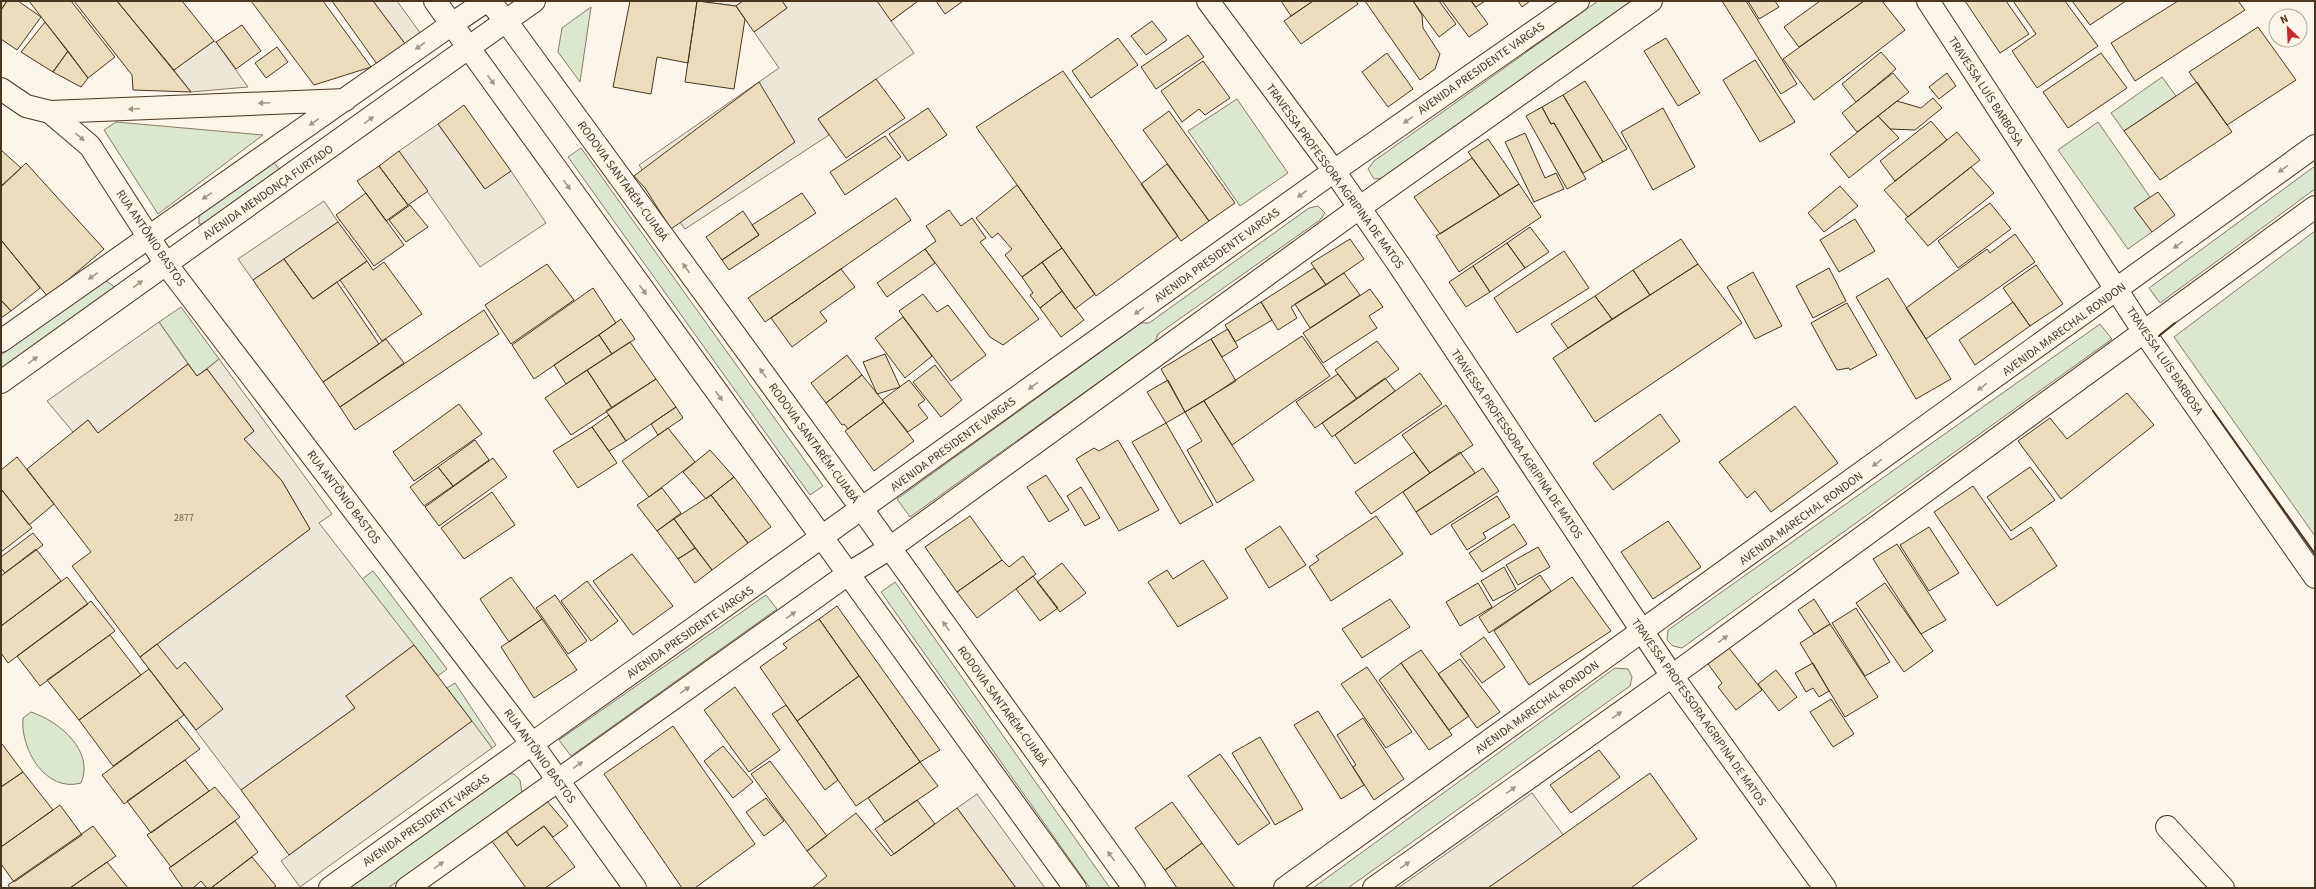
<svg xmlns="http://www.w3.org/2000/svg" width="2316" height="889" font-family="'Source Sans 3',sans-serif">
  <style>
    .green { fill: #dce7d0; stroke: #887966 }
    .parking { fill: #ede7d9; stroke: #887966 }
    .building { fill: #ecdcbc; stroke: #4a3520 }
    .lines { fill: none; stroke-linecap: round; stroke-linejoin: round }
    .street-casing { stroke: #4a3520; stroke-width: 24 }
    .secondary-casing { stroke: #4a3520; stroke-width: 24 }
    .primary-casing { stroke: #4a3520; stroke-width: 24 }
    .highway-casing { stroke: #4a3520; stroke-width: 24 }
    .street { stroke: #fbf6e9; stroke-width: 22 }
    .secondary { stroke: #fbf6e9; stroke-width: 22 }
    .primary { stroke: #fbf6e9; stroke-width: 22 }
    .highway { stroke: #fbf6e9; stroke-width: 22 }
    .wall { stroke: #4a3520; stroke-width: 2 }
    .oneway { fill: #a29684 }
    .labels { text-anchor: middle; stroke-width: 3; stroke-linejoin: round; paint-order: stroke }
    .number-label { font-size: 10px; fill: #725f47 }
    .street-label { font-size: 12px; fill: #4a3520; stroke: #fbf6e9 }
  </style>
  <rect width="100%" height="100%" fill="#fbf6e9"/>
  <path class="green" d="M1598,1H1634L1385,178L1374,179L1368,169L1374,161Z
    M591,7L580,82L558,52L562,28Z
    M2162,77L2176,96L2124,131L2111,113Z
    M1237,99L1288,173L1240,206L1188,131Z
    M116,122L263,135L158,214L104,130Z
    M2098,122L2150,197L2135,208L2152,232L2128,249L2058,150Z
    M581,148L823,486L810,495L568,157Z
    M274,162L281,172L210,223L199,224V215Z
    M2315,166V189L2160,303L2149,288Z
    M1318,206L1325,213L1320,220L1158,334L1155,342L910,517L897,499L1141,323H1149L1309,208Z
    M2315,231V536L2174,337Z
    M105,280L116,288L1,370V355Z
    M181,307L219,359L197,376L159,322Z
    M2100,324L2112,339L1682,648L1673,646L1667,640L1668,630Z
    M373,571L447,669L438,676L362,579Z
    M895,582L1110,888H1090L881,592Z
    M766,595L777,609L571,756L559,740Z
    M1615,668L1628,669L1632,677L1630,686L1348,888H1313Z
    M455,683L496,745L492,748L447,688Z
    M31,712C59,721 95,751 81,783C45,793 20,748 23,718Z
    M504,774H514L520,780L522,793L388,888H344Z"/>
  <path class="parking" d="M373,1H397L421,34L406,45Z
    M697,1H743L736,6Z
    M782,1H918L891,21L914,53L818,119L829,135L685,229L639,165L779,68L754,32L787,8Z
    M214,41L216,42L248,87L191,92L174,70Z
    M438,124L484,188L511,171L546,223L480,267L399,151Z
    M324,201L338,222L253,280L238,259Z
    M159,322L188,364L98,433L88,420L73,432L47,401Z
    M219,359L332,514L319,523L414,645L346,696L355,708L241,790L140,657L310,529L282,481L244,439L254,431L207,369Z
    M472,721L492,748L300,887L281,861Z
    M1532,793L1564,836L1488,888H1398Z
    M977,794L1045,888H1016L957,808Z"/>
  <path class="building" d="M1,1H7L1,10Z
    M7,1H18L41,17L17,50L1,39V10Z
    M29,1H71L115,57L88,78Z
    M74,1H117L191,92L133,90L132,75Z
    M117,1H182L214,41L174,70Z
    M251,1H323L371,67L314,85Z
    M332,1H373L406,45L377,64Z
    M630,1H697L688,63L657,57L651,94L613,87Z
    M697,1L736,6L745,19L734,89L685,82Z
    M743,1H782L787,8L754,32L736,6Z
    M877,1H918L891,21Z
    M936,1H963L945,14Z
    M1281,1H1313L1291,16Z
    M1313,1H1356L1358,4L1301,44L1284,21Z
    M1365,1H1413L1422,15L1423,28L1440,54L1435,69L1420,80Z
    M1413,1H1439L1456,24L1439,37Z
    M1442,1H1471L1488,24L1469,37Z
    M1471,1H1485L1476,7Z
    M1518,1H1530L1522,7Z
    M1722,1H1746L1797,84L1781,94Z
    M1748,1H1775L1779,7L1759,19Z
    M1820,1H1864L1799,47L1784,27Z
    M1864,1H1882L1905,30L1814,100L1783,59Z
    M1965,1H2006L2029,34L2000,53Z
    M2013,1H2065L2098,46L2037,88L2012,51L2036,34Z
    M2072,1H2126L2090,25Z
    M2178,1H2238L2245,10L2135,81L2111,43Z
    M1152,21L1167,40L1146,55L1131,36Z
    M45,22L68,51L53,72L21,52Z
    M242,25L261,51L236,69L216,42Z
    M2258,27L2296,80L2227,125L2189,72Z
    M1188,35L1204,57L1156,89L1141,67Z
    M1118,38L1138,65L1091,98L1072,71Z
    M1666,38L1700,93L1678,106L1644,51Z
    M277,47L288,62L266,78L255,63Z
    M68,51L88,78L81,87L53,72Z
    M1881,52L1896,69L1856,102L1842,84Z
    M1387,53L1413,89L1388,107L1362,72Z
    M2101,53L2127,88L2068,128L2043,92Z
    M1755,60L1795,122L1760,142L1723,80Z
    M1203,61L1230,98L1205,115L1199,109L1182,122L1161,91Z
    M1063,71L1178,236L1096,296L976,127Z
    M1893,73L1909,92L1857,132L1842,113Z
    M1947,73L1956,86L1939,99L1929,87Z
    M876,79L905,118L846,158L818,119Z
    M1585,81L1627,149L1603,162L1563,95Z
    M759,82L795,142L671,229L645,188L634,176Z
    M2197,82L2232,132L2160,180L2124,131Z
    M1563,95L1603,162L1583,173L1554,123L1551,124L1542,107Z
    M1933,98L1942,108L1915,130L1890,129L1878,116L1897,101L1921,108Z
    M464,105L511,171L485,189L438,124Z
    M1542,107L1551,124L1554,123L1586,179L1567,189L1526,116Z
    M928,108L947,135L908,161L889,134Z
    M1663,108L1695,167L1653,190L1621,132Z
    M1169,111L1235,203L1209,221L1143,130Z
    M1878,116L1899,138L1849,178L1830,154Z
    M1931,121L1947,140L1895,181L1880,161Z
    M1957,132L1980,160L1908,217L1884,190Z
    M1525,133L1545,178L1556,173L1564,189L1534,202L1505,142Z
    M885,136L901,157L845,195L830,172Z
    M1488,139L1519,184L1500,196L1468,152Z
    M1,150L21,168L1,186Z
    M399,151L428,191L408,205L379,166Z
    M1472,158L1500,196L1440,234L1414,197Z
    M26,163L104,249L48,297L1,240V187Z
    M1167,164L1209,221L1181,241L1141,184Z
    M379,166L408,205L386,221L357,181Z
    M1971,167L1994,193L1928,246L1905,219Z
    M1519,184L1541,217L1459,272L1436,236Z
    M1017,185L1062,248L1022,277L1005,255L1012,249L998,233L992,238L976,218Z
    M1840,186L1858,206L1824,232L1808,213Z
    M2158,192L2175,215L2152,232L2134,208Z
    M366,193L404,245L374,266L336,215Z
    M802,193L816,213L729,270L722,260L759,235L752,225Z
    M896,198L911,220L765,322L748,298Z
    M1990,203L2011,229L1958,268L1938,241Z
    M410,205L428,227L406,242L389,220Z
    M949,210L961,226L972,218L986,238L980,242L1039,319L1003,345L990,337L925,249L936,241L926,226Z
    M743,211L759,235L722,260L706,237Z
    M1855,219L1875,251L1839,272L1820,240Z
    M338,222L367,261L313,299L284,259Z
    M1530,227L1549,252L1525,268L1507,243Z
    M2015,234L2035,262L1926,339L1906,308L1987,249L1990,253Z
    M1350,239L1364,259L1326,285L1311,263Z
    M1681,239L1698,264L1650,295L1633,270Z
    M1,240L40,288L11,311L1,300Z
    M1507,243L1525,268L1490,292L1473,266Z
    M1062,248L1095,294L1075,309L1042,262Z
    M925,249L935,263L887,297L877,283Z
    M1564,251L1589,288L1517,333L1494,298Z
    M284,259L313,299L337,282L379,344L323,382L253,280Z
    M367,261L373,270L384,262L422,314L382,341L340,280Z
    M1042,262L1062,291L1040,308L1030,295L1033,293L1022,277Z
    M547,264L574,300L511,344L485,305Z
    M1698,264L1742,323L1595,422L1553,358Z
    M2036,265L2063,304L2030,326L2003,288Z
    M1473,266L1490,292L1466,307L1449,282Z
    M1314,268L1326,285L1291,307L1297,318L1278,330L1261,302Z
    M1829,268L1846,301L1813,318L1796,286Z
    M841,269L855,287L820,312L827,321L792,347L771,318Z
    M1633,270L1650,295L1612,319L1595,296Z
    M1753,272L1782,326L1755,339L1727,287Z
    M1344,273L1360,295L1310,328L1295,304Z
    M1888,278L1951,379L1916,399L1856,297Z
    M593,288L616,323L534,379L512,345Z
    M1370,289L1383,307L1369,316L1377,328L1323,363L1303,333Z
    M1062,291L1084,320L1061,337L1040,308Z
    M923,294L937,312L948,305L986,355L951,381L899,311Z
    M1595,296L1612,319L1568,348L1551,324Z
    M1,300L11,311L1,318Z
    M1261,302L1272,320L1235,342L1225,325Z
    M2013,302L2030,326L1975,365L1959,340Z
    M1847,303L1877,355L1850,370L1849,368L1837,370L1811,323Z
    M484,310L499,334L355,430L340,407Z
    M903,317L932,356L905,378L875,338Z
    M621,319L635,339L612,354L599,335Z
    M1228,329L1238,347L1222,357L1211,339Z
    M599,335L612,354L566,384L554,365Z
    M1302,336L1330,376L1232,445L1204,401Z
    M386,339L404,363L340,407L323,382Z
    M1211,339L1236,381L1185,412L1161,369Z
    M1377,341L1399,369L1357,399L1335,370Z
    M630,342L656,379L612,408L587,370Z
    M885,354L900,387L877,394L863,362Z
    M847,355L862,375L826,403L811,383Z
    M188,364L197,376L207,369L254,431L244,439L282,481L310,529L140,657L72,566L91,552L27,469L88,420L98,433Z
    M935,365L962,400L941,417L913,382Z
    M587,370L612,408L571,435L545,398Z
    M1420,373L1442,404L1355,464L1335,435Z
    M1338,374L1357,399L1315,428L1296,402Z
    M862,375L884,402L848,429L844,424L842,425L826,403Z
    M1385,378L1395,391L1332,437L1322,423Z
    M656,379L676,407L626,441L606,411Z
    M909,380L925,400L918,405L928,418L908,432L882,400Z
    M1168,380L1185,412L1166,423L1147,392Z
    M2127,393L2154,425L2061,499L2018,441L2050,418L2067,439Z
    M1204,401L1254,480L1217,503L1187,450L1202,441L1185,412Z
    M884,402L914,441L874,471L845,431Z
    M459,404L482,434L414,481L393,452Z
    M1446,405L1473,445L1430,473L1402,435Z
    M1795,406L1838,463L1771,512L1755,491L1747,498L1719,462Z
    M676,407L683,418L658,435L651,424Z
    M1660,414L1680,441L1613,490L1593,463Z
    M609,415L626,441L609,451L592,427Z
    M1166,423L1213,505L1180,524L1132,442Z
    M592,427L617,463L578,488L553,451Z
    M668,428L695,462L649,497L622,461Z
    M475,440L489,460L453,486L438,467Z
    M1118,440L1159,510L1119,531L1076,459L1094,448L1099,451Z
    M710,450L734,477L706,499L683,472Z
    M1414,452L1430,473L1371,514L1355,492Z
    M1460,452L1475,473L1416,512L1403,492Z
    M17,457L54,504L29,525L1,489V470Z
    M493,458L507,477L439,526L425,507Z
    M438,467L453,486L424,506L410,487Z
    M2030,467L2055,500L2011,531L1987,497Z
    M1483,468L1499,491L1431,535L1416,512Z
    M1046,475L1069,510L1049,522L1027,487Z
    M734,477L771,527L748,543L711,495Z
    M1973,486L2011,540L2031,527L2057,566L1997,606L1934,512Z
    M1081,487L1100,518L1085,526L1067,496Z
    M662,488L681,513L657,531L637,505Z
    M1,489L32,528L1,552Z
    M492,492L515,525L464,559L441,528Z
    M711,495L748,543L712,570L674,519Z
    M1497,496L1510,517L1483,533L1486,538L1467,550L1451,525Z
    M970,516L1002,560L957,592L925,547Z
    M1376,516L1403,554L1331,601L1309,567L1319,560L1316,556Z
    M674,519L695,548L678,559L657,531Z
    M1668,521L1701,567L1653,599L1621,552Z
    M1514,524L1527,544L1482,572L1469,553Z
    M1280,526L1306,565L1269,588L1245,549Z
    M1929,527L1959,573L1929,591L1900,545Z
    M33,533L43,545L5,573L1,568V557Z
    M1897,544L1946,620L1921,634L1873,559Z
    M1538,547L1550,567L1518,585L1506,565Z
    M695,548L712,570L695,583L678,559Z
    M36,549L61,581L1,626V576Z
    M632,554L673,606L633,635L593,581Z
    M1023,556L1036,574L977,618L957,592L1002,560L1009,567Z
    M1203,560L1228,598L1178,627L1148,582L1167,570L1173,579Z
    M1062,563L1086,593L1060,612L1037,582Z
    M1504,567L1516,589L1493,601L1481,581Z
    M1540,575L1551,591L1489,633L1479,617Z
    M1033,576L1058,608L1040,621L1016,589Z
    M67,577L88,604L8,663L1,653V626Z
    M511,577L542,619L509,642L480,599Z
    M1572,577L1611,631L1529,685L1494,631Z
    M587,581L618,621L591,641L561,601Z
    M1478,583L1492,607L1460,626L1446,602Z
    M1885,583L1933,651L1904,672L1856,603Z
    M555,595L587,641L568,654L536,608Z
    M1390,599L1410,627L1362,658L1342,629Z
    M1814,599L1830,624L1814,634L1798,610Z
    M91,601L115,631L40,686L17,656Z
    M837,606L940,750L920,762L819,619Z
    M1856,608L1890,662L1865,676L1832,623Z
    M542,619L577,670L534,698L501,647Z
    M819,619L859,676L797,721L760,667L787,648L783,644Z
    M1830,624L1878,697L1845,717L1800,643Z
    M110,635L141,675L79,720L47,680Z
    M1484,637L1505,667L1482,683L1460,654Z
    M157,644L177,669L185,662L223,709L196,730L140,657Z
    M414,645L472,721L289,855L241,790L355,708L346,696Z
    M1729,648L1762,690L1736,710L1718,687L1722,683L1708,664Z
    M1421,650L1469,716L1449,730L1401,663Z
    M1460,659L1500,712L1477,728L1438,674Z
    M1401,663L1452,735L1429,750L1379,680Z
    M1813,663L1829,691L1819,697L1813,688L1806,692L1795,673Z
    M1367,667L1412,732L1386,748L1341,684Z
    M149,669L184,715L113,766L79,720Z
    M1776,670L1797,697L1779,711L1758,684Z
    M859,676L920,762L856,806L797,721Z
    M735,687L780,750L749,772L704,710Z
    M1831,699L1854,734L1833,747L1810,712Z
    M786,705L838,780L825,790L772,714Z
    M1318,711L1364,785L1341,799L1294,725Z
    M1363,718L1404,779L1374,800L1353,767L1356,765L1337,735Z
    M177,720L200,749L124,804L102,775Z
    M673,726L755,844L695,888H682L604,774Z
    M1260,737L1303,809L1275,825L1232,753Z
    M2,744L23,772L1,787V745Z
    M723,746L753,782L733,798L704,761Z
    M1599,750L1620,777L1571,813L1550,785Z
    M1220,754L1270,823L1238,845L1188,776Z
    M185,760L209,791L151,833L127,801Z
    M770,761L827,836L807,851L751,774Z
    M920,762L938,786L885,822L868,798Z
    M23,772L53,810L1,847V787Z
    M1650,773L1697,839L1631,888H1488Z
    M215,787L240,817L171,867L147,835Z
    M766,798L784,821L764,836L746,812Z
    M917,800L935,824L894,854L875,829Z
    M547,801L568,826L553,837L544,826L517,846L506,831Z
    M1172,802L1202,843L1165,870L1135,828Z
    M60,805L82,835L14,882L1,864V847Z
    M957,808L1016,888H812L827,876L807,851L856,813L891,856Z
    M235,821L258,852L211,888H207L201,881L193,888H183L169,868Z
    M93,826L116,856L70,888H10L8,885Z
    M544,826L575,867L545,888H526L492,841L506,831L517,846Z
    M1202,843L1235,888H1177L1165,870Z
    M252,857L276,886L273,888H211Z
    M107,862L128,888H70Z"/>
  <g class="lines">
    <defs>
      <path id="street" d="M1208,1L1334,171L1397,262L1672,676L1825,888
        M1928,1L2144,332L2315,577
        M166,264L532,744L635,888
        M2167,827L2223,888"/>
      <path id="secondary" d="M1,89L26,106L50,112L345,100
        M50,112L90,146L166,264
        M1,341L452,24
        M1,382L468,48
        M330,888L1334,171L1578,1
        M407,888L848,574L890,548L1359,208L1651,1
        M1285,888L2315,146
        M1374,888L1672,676L2315,207"/>
      <path id="primary" d="M452,24L486,1
        M468,48L534,1"/>
      <path id="highway" d="M435,1L1075,888
        M489,1L506,21L862,509L1134,888"/>
    </defs>
    <use href="#street" class="street-casing"/>
    <use href="#secondary" class="secondary-casing"/>
    <use href="#primary" class="primary-casing"/>
    <use href="#highway" class="highway-casing"/>
    <use href="#street" class="street"/>
    <use href="#secondary" class="secondary"/>
    <use href="#primary" class="primary"/>
    <use href="#highway" class="highway"/>
    <path class="wall" d="M2159,336L2175,323
      M2213,411L2315,554"/>
  </g>
  <defs><path id="oneway-solid" d="M-6-.8H1V-3.2L6.5 0L1 3.2V.8H-6Z"/></defs>
  <g class="oneway">
    <use href="#oneway-solid" transform="translate(420 46) rotate(144)"/>
    <use href="#oneway-solid" transform="translate(491 80) rotate(54)"/>
    <use href="#oneway-solid" transform="translate(264 103) rotate(178)"/>
    <use href="#oneway-solid" transform="translate(134 109) rotate(178)"/>
    <use href="#oneway-solid" transform="translate(369 120) rotate(-36)"/>
    <use href="#oneway-solid" transform="translate(1408 120) rotate(145)"/>
    <use href="#oneway-solid" transform="translate(314 122) rotate(145)"/>
    <use href="#oneway-solid" transform="translate(80 137) rotate(40)"/>
    <use href="#oneway-solid" transform="translate(2283 169) rotate(144)"/>
    <use href="#oneway-solid" transform="translate(567 185) rotate(54)"/>
    <use href="#oneway-solid" transform="translate(1302 194) rotate(144)"/>
    <use href="#oneway-solid" transform="translate(207 196) rotate(145)"/>
    <use href="#oneway-solid" transform="translate(2178 245) rotate(144)"/>
    <use href="#oneway-solid" transform="translate(686 268) rotate(-126)"/>
    <use href="#oneway-solid" transform="translate(93 276) rotate(145)"/>
    <use href="#oneway-solid" transform="translate(138 284) rotate(-36)"/>
    <use href="#oneway-solid" transform="translate(643 290) rotate(54)"/>
    <use href="#oneway-solid" transform="translate(1139 311) rotate(144)"/>
    <use href="#oneway-solid" transform="translate(33 360) rotate(-36)"/>
    <use href="#oneway-solid" transform="translate(763 373) rotate(-126)"/>
    <use href="#oneway-solid" transform="translate(1033 386) rotate(144)"/>
    <use href="#oneway-solid" transform="translate(1982 387) rotate(144)"/>
    <use href="#oneway-solid" transform="translate(719 396) rotate(54)"/>
    <use href="#oneway-solid" transform="translate(1877 463) rotate(144)"/>
    <use href="#oneway-solid" transform="translate(791 615) rotate(-35)"/>
    <use href="#oneway-solid" transform="translate(946 626) rotate(-126)"/>
    <use href="#oneway-solid" transform="translate(1723 639) rotate(-36)"/>
    <use href="#oneway-solid" transform="translate(685 690) rotate(-35)"/>
    <use href="#oneway-solid" transform="translate(1617 715) rotate(-35)"/>
    <use href="#oneway-solid" transform="translate(578 765) rotate(-35)"/>
    <use href="#oneway-solid" transform="translate(1511 790) rotate(-35)"/>
    <use href="#oneway-solid" transform="translate(1111 856) rotate(-126)"/>
    <use href="#oneway-solid" transform="translate(439 865) rotate(-36)"/>
    <use href="#oneway-solid" transform="translate(1405 865) rotate(-35)"/>
  </g>
  <g class="labels">
    <g class="number-label">
      <text x="184" y="521">2877</text>
    </g>
    <g class="street-label">
      <text transform="translate(1481 68) rotate(-35)" y="4">AVENIDA PRESIDENTE VARGAS</text>
      <text transform="translate(1986 91) rotate(57)" y="4">TRAVESSA LUÍS BARBOSA</text>
      <text transform="translate(1335 176) rotate(54)" y="4">TRAVESSA PROFESSORA AGRIPINA DE MATOS</text>
      <text transform="translate(623 181) rotate(54)" y="4">RODOVIA SANTARÉM-CUIABÁ</text>
      <text transform="translate(268 192) rotate(-35)" y="4">AVENIDA MENDONÇA FURTADO</text>
      <text transform="translate(151 238) rotate(56)" y="4">RUA ANTÔNIO BASTOS</text>
      <text transform="translate(1217 255) rotate(-36)" y="4">AVENIDA PRESIDENTE VARGAS</text>
      <text transform="translate(2064 329) rotate(-36)" y="4">AVENIDA MARECHAL RONDON</text>
      <text transform="translate(2165 361) rotate(56)" y="4">TRAVESSA LUÍS BARBOSA</text>
      <text transform="translate(814 443) rotate(54)" y="4">RODOVIA SANTARÉM-CUIABÁ</text>
      <text transform="translate(953 444) rotate(-36)" y="4">AVENIDA PRESIDENTE VARGAS</text>
      <text transform="translate(1517 444) rotate(56)" y="4">TRAVESSA PROFESSORA AGRIPINA DE MATOS</text>
      <text transform="translate(344 497) rotate(53)" y="4">RUA ANTÔNIO BASTOS</text>
      <text transform="translate(1801 518) rotate(-36)" y="4">AVENIDA MARECHAL RONDON</text>
      <text transform="translate(690 632) rotate(-35)" y="4">AVENIDA PRESIDENTE VARGAS</text>
      <text transform="translate(1003 706) rotate(54)" y="4">RODOVIA SANTARÉM-CUIABÁ</text>
      <text transform="translate(1537 707) rotate(-36)" y="4">AVENIDA MARECHAL RONDON</text>
      <text transform="translate(1699 712) rotate(55)" y="4">TRAVESSA PROFESSORA AGRIPINA DE MATOS</text>
      <text transform="translate(540 756) rotate(54)" y="4">RUA ANTÔNIO BASTOS</text>
      <text transform="translate(426 820) rotate(-35)" y="4">AVENIDA PRESIDENTE VARGAS</text>
    </g>
  </g>
  <rect width="2316" height="889" fill="none" stroke="#4a3520" stroke-width="4"/>
  <g transform="translate(2288 28) rotate(336)"><circle r="19" fill="#fbf6e9" stroke="#b4a999"/>
  <path d="M0-3L7 15L0 10L-7 15Z" fill="#c62828"/>
  <text y="-6" font-size="11" font-weight="bold" text-anchor="middle" fill="#4a3520">N</text>
  </g>
</svg>
